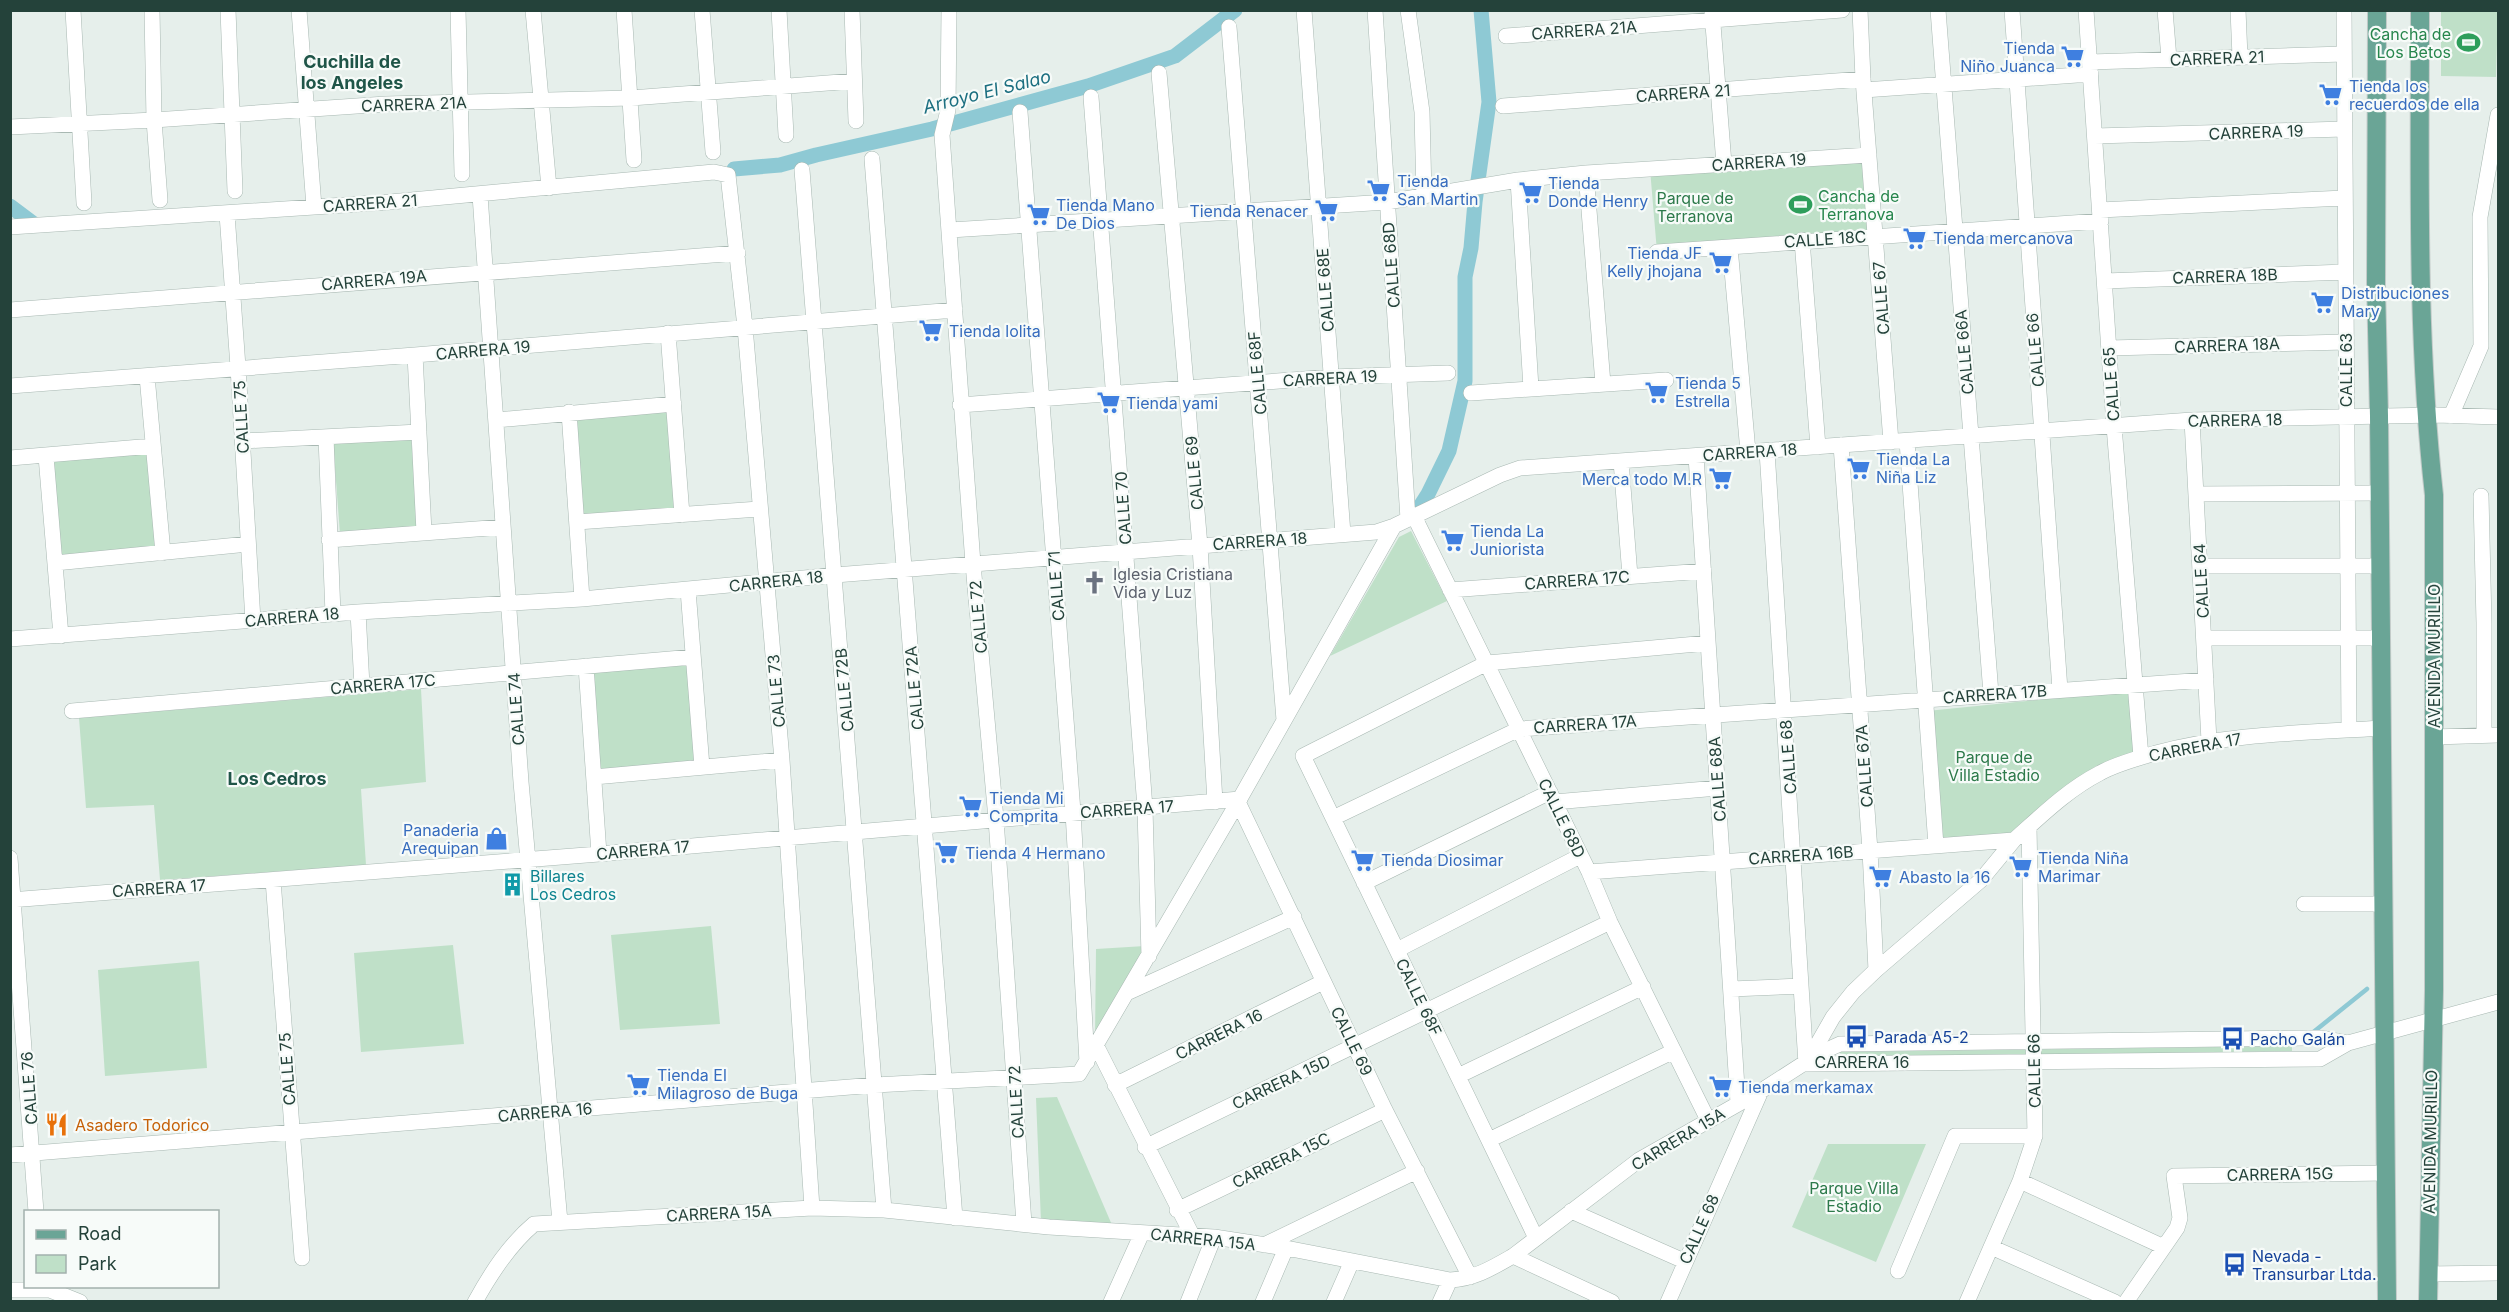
<svg xmlns="http://www.w3.org/2000/svg" width="2509" height="1312" font-family="Inter,sans-serif">
  <style>
    .green { fill: #bfe0c8 }
    .lines { fill: none; stroke-linecap: round; stroke-linejoin: round }
    .stream { stroke: #8ec9d4; stroke-width: 4.5 }
    .canal { stroke: #8ec9d4; stroke-width: 15 }
    .minor-casing { stroke: #a8b8b2; stroke-width: 16 }
    .major-casing { stroke: #c2cac8; stroke-width: 20 }
    .minor { stroke: #fff; stroke-width: 15 }
    .major { stroke: #6aa596; stroke-width: 18 }
    .labels { text-anchor: middle; stroke-width: 4.5; stroke-linejoin: round; paint-order: stroke }
    .street-label { font-size: 16px; fill: #24423a; stroke: #f7fbf9 }
    .leisure-label { font-size: 16px; fill: #27864d; stroke: #f7fbf9; text-anchor: end }
    .shop-label { font-size: 16px; fill: #366cbe; stroke: #f7fbf9; text-anchor: start }
    .park-label { font-size: 16px; fill: #2d7a4b; stroke: #f7fbf9 }
    .worship-label { font-size: 16px; fill: #5b616d; stroke: #f7fbf9; text-anchor: start }
    .culture-label { font-size: 16px; fill: #0d838f; stroke: #f7fbf9; text-anchor: start }
    .transit-label { font-size: 16px; fill: #164399; stroke: #f7fbf9; text-anchor: start }
    .food-label { font-size: 16px; fill: #c56008; stroke: #f7fbf9; text-anchor: start }
    .neighbourhood-label { font-size: 18px; font-weight: bold; fill: #1f5548; stroke: #f7fbf9 }
    .water-label { font-size: 18px; font-style: italic; fill: #1c6f80; stroke: #f7fbf9 }
  </style>
  <rect width="100%" height="100%" fill="#e6efeb"/>
  <path class="green" d="M2441,11H2498L2496,77L2441,76Z
    M1869,155L1876,235L1657,252L1650,169Z
    M670,409L678,508L580,517L572,417Z
    M411,435L418,528L340,534L333,441Z
    M147,452L156,547L61,556L52,461Z
    M1411,531L1447,601L1330,656L1399,537Z
    M690,663L698,762L600,770L591,670Z
    M421,689L426,782L361,789L366,865L160,880L154,805L86,808L79,718Z
    M2128,691L2134,753L2096,766L2055,794L2011,836L1938,840L1927,711Z
    M711,926L720,1024L620,1030L611,935Z
    M453,945L464,1044L361,1052L354,953Z
    M1145,946L1095,1040L1096,949Z
    M199,961L207,1068L105,1076L98,970Z
    M2292,1046V1051L1841,1058L1840,1052Z
    M1057,1097L1112,1225L1041,1222L1036,1098Z
    M1828,1144H1926L1876,1262L1792,1227Z"/>
  <g class="lines">
    <path class="stream" d="M2311,1034L2367,989"/>
    <path class="canal" d="M734,169L780,165L816,155L932,129L1088,86L1175,56L1235,10
      M10,206L34,224
      M1414,516L1428,494L1449,451L1465,381V277L1471,248L1475,202L1489,102L1481,10"/>
    <defs>
      <path id="minor" d="M73,10L84,203
        M152,10L154,120L160,200
        M228,10L235,191
        M299,10L314,207
        M458,10L462,174
        M533,10L549,188
        M624,10L634,160
        M702,10L713,152
        M779,10L786,135
        M852,10L856,121
        M949,10L948,110L942,135L973,564L996,819L1024,1224
        M1304,10L1343,534
        M1375,10L1408,519
        M1408,10L1422,112L1424,196
        M1860,10L1863,79L1891,442
        M1938,10L1991,694
        M2012,10L2060,690
        M2086,10L2114,426L2141,757
        M2165,10L2169,59
        M2238,10L2240,57
        M2344,10L2349,730
        M1712,12L1724,164
        M1229,27L1284,720
        M1506,36L1842,10
        M2090,62L2344,54
        M1159,73L1200,546L1215,802
        M1864,90L2091,74
        M1091,97L1145,808L1149,956
        M1503,106L1863,79
        M1020,112L1073,812L1087,1062
        M10,127L154,120L386,104L631,98L854,81
        M2095,136L2344,129
        M872,159L955,1218
        M802,170L884,1210
        M1586,173L1603,384
        M1518,180L1531,388
        M480,195L521,782L560,1222
        M2100,210L2344,198
        M227,214L238,367L253,621
        M10,227L390,202L714,172L728,175L745,327L782,760L812,1208
        M950,230L1387,202L1518,180L1586,173L1869,155
        M1802,240L1818,447
        M1730,247L1748,452
        M1657,252L2101,221
        M2105,281L2345,272
        M10,310L738,253
        M668,333L682,515
        M2109,348L2346,342
        M415,355L424,532
        M147,376L163,553
        M10,386L415,355L955,310
        M1471,393L1666,380
        M960,405L1331,377L1448,373
        M569,412L582,599
        M2451,416L2481,346L2480,217L2498,115
        M496,420L674,404
        M2192,420L2209,741
        M326,437L333,614
        M243,441L419,432
        M1907,441L1936,846
        M1841,445L1870,851L1876,970
        M1767,451L1806,1064
        M46,456L61,636
        M1696,456L1738,1103
        M10,458L153,446
        M1621,461L1630,576
        M2196,494L2380,493
        M2481,496L2484,623V735
        M1414,516L1589,872L1610,922L1708,1120
        M577,522L759,509
        M329,540L503,527
        M55,563L248,544
        M2200,566H2380
        M688,590L702,767
        M1450,590L1704,571
        M358,612L362,686
        M2204,638H2381
        M10,639L358,612L582,599L835,575L1376,532L1394,526L1500,475L1520,468L2192,420L2436,415L2498,417
        M586,666L599,854
        M72,711L693,657
        M2434,737L2498,735
        M594,777L782,760
        M1238,802L1385,1110L1470,1277
        M1554,802L1718,788
        M1333,818L1519,729L2206,680
        M10,858L36,1212
        M1589,872L2014,840C2041,816 2067,790 2100,773C2116,764 2138,758 2156,753C2230,733 2306,733 2382,728
        M273,880L302,1258
        M1364,883L1550,792
        M10,900L599,854L1240,799
        M2304,904H2384
        M1397,950L1580,856
        M1731,989L1801,986
        M1129,992L1294,917
        M1097,1047L1192,1235
        M1809,1059L1833,1017L1853,992L1876,970L1981,880L2014,840
        M1806,1064L2320,1059L2348,1043L2498,1002
        M1458,1076L1643,987
        M1115,1085L1323,982
        M1489,1140L1674,1051
        M1145,1147L1610,922
        M10,1155L875,1085L1079,1074L1238,802L1394,526
        M2020,1181L2164,1247
        M1177,1210L1385,1110
        M1571,1211L1684,1261
        M1536,1238L1303,756L1487,663L1708,643
        M1264,1245L1417,1171
        M1991,1247L2115,1302
        M1513,1256L1612,1302
        M1898,1271L1955,1136H2035
        M2428,1274L2498,1273
        M10,1290H50L80,1302
        M475,1302C491,1273 509,1245 534,1224L812,1208L884,1210L1049,1227L1214,1237L1286,1248L1450,1280C1474,1279 1492,1268 1513,1256L1639,1160L1761,1091L1820,1053L1840,1044L2305,1038H2322L2348,1043
        M1111,1302L1142,1233
        M1188,1302L1214,1237
        M1263,1302L1286,1248
        M1334,1302L1352,1261
        M1440,1302L1450,1280
        M1668,1302L1761,1091
        M1967,1302L2020,1181L2035,1136L2029,827
        M2126,1302L2177,1228L2180,1218L2174,1176L2386,1173"/>
      <path id="major" d="M2377,10L2376,285L2379,416L2387,1302
        M2420,10C2420,172 2416,334 2434,495V990L2428,1302"/>
    </defs>
    <use href="#minor" class="minor-casing"/>
    <use href="#major" class="major-casing"/>
    <use href="#minor" class="minor"/>
    <use href="#major" class="major"/>
  </g>
  <defs>
    <symbol id="stadium-bare" viewBox="-9 -9 18 18"><path d="M0-5a6.5 5 0 1 0 0 10a6.5 5 0 1 0 0-10ZM-3.5-1.8h7v3.6h-7Z" fill="#2e9e5b" stroke="#f7fbf9" stroke-width="2.5" paint-order="stroke"/></symbol>
    <symbol id="supermarket-bare" viewBox="-9 -9 18 18"><path d="M-6-5.5h2.5l.6 2H6L4.5 2H-2.5L-4.4-4H-6ZM-1.5 3.2a1.3 1.3 0 1 0 .1 0ZM3 3.2a1.3 1.3 0 1 0 .1 0Z" fill="#3f7fe0" stroke="#f7fbf9" stroke-width="2.5" paint-order="stroke"/></symbol>
    <symbol id="church-bare" viewBox="-9 -9 18 18"><path d="M-1.2-6h2.4v3.5h3.3v2.4h-3.3V6h-2.4V-.1h-3.3v-2.4h3.3Z" fill="#6b7280" stroke="#f7fbf9" stroke-width="2.5" paint-order="stroke"/></symbol>
    <symbol id="shop-bare" viewBox="-9 -9 18 18"><path d="M-5-2.5h2.3a2.7 3.5 0 0 1 5.4 0H5L5.5 6h-11ZM-1.5-2.5h3a1.5 2.3 0 0 0-3 0Z" fill="#3f7fe0" stroke="#f7fbf9" stroke-width="2.5" paint-order="stroke"/></symbol>
    <symbol id="building-bare" viewBox="-9 -9 18 18"><path d="M-4-6H4V6H1V3H-1V6H-4ZM-2.5-4.3h1.7v1.8h-1.7ZM.8-4.3h1.7v1.8H.8ZM-2.5-1h1.7V.8h-1.7ZM.8-1h1.7V.8H.8Z" fill="#0f9aa8" stroke="#f7fbf9" stroke-width="2.5" paint-order="stroke"/></symbol>
    <symbol id="bus-bare" viewBox="-9 -9 18 18"><path d="M-5-6H5V4H4V6H2V4H-2V6H-4V4H-5ZM-3.5-4V0h7V-4ZM-3.5 1.2v1.5H-2V1.2ZM2 1.2v1.5H3.5V1.2Z" fill="#1a4fb4" stroke="#f7fbf9" stroke-width="2.5" paint-order="stroke"/></symbol>
    <symbol id="restaurant-bare" viewBox="-9 -9 18 18"><path d="M-5-6h1v4h1v-4h1v4h1v-4h1v5L-1.5 .5V6h-2V.5L-5-1ZM5-6V6H3V1.5H1.5Q1.5-4 5-6Z" fill="#e8710a" stroke="#f7fbf9" stroke-width="2.5" paint-order="stroke"/></symbol>
  </defs>
  <g fill-rule="evenodd">
    <use href="#stadium-bare" x="2452" y="26" width="33" height="33"/>
    <use href="#supermarket-bare" x="2056" y="40" width="33" height="33"/>
    <use href="#supermarket-bare" x="2314" y="78" width="33" height="33"/>
    <use href="#supermarket-bare" x="1362" y="174" width="33" height="33"/>
    <use href="#supermarket-bare" x="1514" y="176" width="33" height="33"/>
    <use href="#stadium-bare" x="1784" y="188" width="33" height="33"/>
    <use href="#supermarket-bare" x="1310" y="194" width="33" height="33"/>
    <use href="#supermarket-bare" x="1022" y="198" width="33" height="33"/>
    <use href="#supermarket-bare" x="1898" y="222" width="33" height="33"/>
    <use href="#supermarket-bare" x="1704" y="246" width="33" height="33"/>
    <use href="#supermarket-bare" x="2306" y="286" width="33" height="33"/>
    <use href="#supermarket-bare" x="914" y="314" width="33" height="33"/>
    <use href="#supermarket-bare" x="1640" y="376" width="33" height="33"/>
    <use href="#supermarket-bare" x="1092" y="386" width="33" height="33"/>
    <use href="#supermarket-bare" x="1842" y="452" width="33" height="33"/>
    <use href="#supermarket-bare" x="1704" y="462" width="33" height="33"/>
    <use href="#supermarket-bare" x="1436" y="524" width="33" height="33"/>
    <use href="#church-bare" x="1078" y="566" width="33" height="33"/>
    <use href="#supermarket-bare" x="954" y="790" width="33" height="33"/>
    <use href="#shop-bare" x="480" y="822" width="33" height="33"/>
    <use href="#supermarket-bare" x="930" y="836" width="33" height="33"/>
    <use href="#supermarket-bare" x="1346" y="844" width="33" height="33"/>
    <use href="#supermarket-bare" x="2004" y="850" width="33" height="33"/>
    <use href="#supermarket-bare" x="1864" y="860" width="33" height="33"/>
    <use href="#building-bare" x="496" y="868" width="33" height="33"/>
    <use href="#bus-bare" x="1840" y="1020" width="33" height="33"/>
    <use href="#bus-bare" x="2216" y="1022" width="33" height="33"/>
    <use href="#supermarket-bare" x="622" y="1068" width="33" height="33"/>
    <use href="#supermarket-bare" x="1704" y="1070" width="33" height="33"/>
    <use href="#restaurant-bare" x="40" y="1108" width="33" height="33"/>
    <use href="#bus-bare" x="2218" y="1248" width="33" height="33"/>
  </g>
  <g class="labels">
    <g class="street-label">
      <text transform="translate(1584 30) rotate(-4)" y="6">CARRERA 21A</text>
      <text transform="translate(2217 58) rotate(-2)" y="6">CARRERA 21</text>
      <text transform="translate(1683 93) rotate(-4)" y="6">CARRERA 21</text>
      <text transform="translate(414 104) rotate(-2)" y="6">CARRERA 21A</text>
      <text transform="translate(2256 132) rotate(-2)" y="6">CARRERA 19</text>
      <text transform="translate(1759 162) rotate(-4)" y="6">CARRERA 19</text>
      <text transform="translate(370 203) rotate(-4)" y="6">CARRERA 21</text>
      <text transform="translate(1825 239) rotate(-4)" y="6">CALLE 18C</text>
      <text transform="translate(1391 265) rotate(-94)" y="6">CALLE 68D</text>
      <text transform="translate(2225 276) rotate(-2)" y="6">CARRERA 18B</text>
      <text transform="translate(374 280) rotate(-5)" y="6">CARRERA 19A</text>
      <text transform="translate(1325 290) rotate(-94)" y="6">CALLE 68E</text>
      <text transform="translate(1881 298) rotate(-94)" y="6">CALLE 67</text>
      <text transform="translate(2227 345) rotate(-2)" y="6">CARRERA 18A</text>
      <text transform="translate(483 350) rotate(-5)" y="6">CARRERA 19</text>
      <text transform="translate(2035 350) rotate(-95)" y="6">CALLE 66</text>
      <text transform="translate(1964 352) rotate(-95)" y="6">CALLE 66A</text>
      <text transform="translate(2346 370) rotate(-90)" y="6">CALLE 63</text>
      <text transform="translate(1257 373) rotate(-95)" y="6">CALLE 68F</text>
      <text transform="translate(1330 378) rotate(-3)" y="6">CARRERA 19</text>
      <text transform="translate(2111 384) rotate(-94)" y="6">CALLE 65</text>
      <text transform="translate(241 417) rotate(-93)" y="6">CALLE 75</text>
      <text transform="translate(2235 420) rotate(-1)" y="6">CARRERA 18</text>
      <text transform="translate(1750 452) rotate(-4)" y="6">CARRERA 18</text>
      <text transform="translate(1194 473) rotate(-95)" y="6">CALLE 69</text>
      <text transform="translate(1123 508) rotate(-94)" y="6">CALLE 70</text>
      <text transform="translate(1260 541) rotate(-4)" y="6">CARRERA 18</text>
      <text transform="translate(1577 580) rotate(-4)" y="6">CARRERA 17C</text>
      <text transform="translate(776 581) rotate(-6)" y="6">CARRERA 18</text>
      <text transform="translate(2201 581) rotate(-93)" y="6">CALLE 64</text>
      <text transform="translate(1056 586) rotate(-94)" y="6">CALLE 71</text>
      <text transform="translate(292 617) rotate(-5)" y="6">CARRERA 18</text>
      <text transform="translate(978 617) rotate(-95)" y="6">CALLE 72</text>
      <text transform="translate(2434 656) rotate(-90)" y="6">AVENIDA MURILLO</text>
      <text transform="translate(383 684) rotate(-5)" y="6">CARRERA 17C</text>
      <text transform="translate(914 688) rotate(-95)" y="6">CALLE 72A</text>
      <text transform="translate(844 690) rotate(-95)" y="6">CALLE 72B</text>
      <text transform="translate(776 691) rotate(-95)" y="6">CALLE 73</text>
      <text transform="translate(1995 694) rotate(-4)" y="6">CARRERA 17B</text>
      <text transform="translate(516 709) rotate(-94)" y="6">CALLE 74</text>
      <text transform="translate(1585 724) rotate(-4)" y="6">CARRERA 17A</text>
      <text transform="translate(2195 747) rotate(-11)" y="6">CARRERA 17</text>
      <text transform="translate(1788 757) rotate(-94)" y="6">CALLE 68</text>
      <text transform="translate(1864 766) rotate(-94)" y="6">CALLE 67A</text>
      <text transform="translate(1717 779) rotate(-94)" y="6">CALLE 68A</text>
      <text transform="translate(1127 809) rotate(-4)" y="6">CARRERA 17</text>
      <text transform="translate(1562 818) rotate(64)" y="6">CALLE 68D</text>
      <text transform="translate(643 850) rotate(-5)" y="6">CARRERA 17</text>
      <text transform="translate(1801 855) rotate(-4)" y="6">CARRERA 16B</text>
      <text transform="translate(159 888) rotate(-4)" y="6">CARRERA 17</text>
      <text transform="translate(1419 997) rotate(64)" y="6">CALLE 68F</text>
      <text transform="translate(1219 1034) rotate(-26)" y="6">CARRERA 16</text>
      <text transform="translate(1352 1041) rotate(64)" y="6">CALLE 69</text>
      <text x="1862" y="1068">CARRERA 16</text>
      <text transform="translate(287 1069) rotate(-94)" y="6">CALLE 75</text>
      <text transform="translate(2034 1071) rotate(-91)" y="6">CALLE 66</text>
      <text transform="translate(1281 1082) rotate(-25)" y="6">CARRERA 15D</text>
      <text transform="translate(29 1088) rotate(-94)" y="6">CALLE 76</text>
      <text transform="translate(1016 1102) rotate(-93)" y="6">CALLE 72</text>
      <text transform="translate(545 1112) rotate(-5)" y="6">CARRERA 16</text>
      <text transform="translate(1678 1139) rotate(-31)" y="6">CARRERA 15A</text>
      <text transform="translate(2430 1142) rotate(-89)" y="6">AVENIDA MURILLO</text>
      <text transform="translate(1281 1160) rotate(-26)" y="6">CARRERA 15C</text>
      <text transform="translate(2280 1174) rotate(-1)" y="6">CARRERA 15G</text>
      <text transform="translate(719 1213) rotate(-3)" y="6">CARRERA 15A</text>
      <text transform="translate(1699 1229) rotate(-66)" y="6">CALLE 68</text>
      <text transform="translate(1203 1239) rotate(6)" y="6">CARRERA 15A</text>
    </g>
    <g class="leisure-label">
      <text x="2451" y="40">Cancha de<tspan x="2451" dy="18">Los Betos</tspan></text>
      <text x="1818" y="202" text-anchor="start">Cancha de<tspan x="1818" dy="18">Terranova</tspan></text>
    </g>
    <g class="shop-label">
      <text x="2055" y="54" text-anchor="end">Tienda<tspan x="2055" dy="18">Niño Juanca</tspan></text>
      <text x="2349" y="92">Tienda los<tspan x="2349" dy="18">recuerdos de ella</tspan></text>
      <text x="1397" y="187">Tienda<tspan x="1397" dy="18">San Martin</tspan></text>
      <text x="1548" y="189">Tienda<tspan x="1548" dy="18">Donde Henry</tspan></text>
      <text x="1056" y="211">Tienda Mano<tspan x="1056" dy="18">De Dios</tspan></text>
      <text x="1308" y="217" text-anchor="end">Tienda Renacer</text>
      <text x="1933" y="244">Tienda mercanova</text>
      <text x="1702" y="259" text-anchor="end">Tienda JF<tspan x="1702" dy="18">Kelly jhojana</tspan></text>
      <text x="2341" y="299">Distribuciones<tspan x="2341" dy="18">Mary</tspan></text>
      <text x="949" y="337">Tienda lolita</text>
      <text x="1675" y="389">Tienda 5<tspan x="1675" dy="18">Estrella</tspan></text>
      <text x="1126" y="409">Tienda yami</text>
      <text x="1876" y="465">Tienda La<tspan x="1876" dy="18">Niña Liz</tspan></text>
      <text x="1702" y="485" text-anchor="end">Merca todo M.R</text>
      <text x="1470" y="537">Tienda La<tspan x="1470" dy="18">Juniorista</tspan></text>
      <text x="989" y="804">Tienda Mi<tspan x="989" dy="18">Comprita</tspan></text>
      <text x="479" y="836" text-anchor="end">Panaderia<tspan x="479" dy="18">Arequipan</tspan></text>
      <text x="965" y="859">Tienda 4 Hermano</text>
      <text x="2038" y="864">Tienda Niña<tspan x="2038" dy="18">Marimar</tspan></text>
      <text x="1381" y="866">Tienda Diosimar</text>
      <text x="1899" y="883">Abasto la 16</text>
      <text x="657" y="1081">Tienda El<tspan x="657" dy="18">Milagroso de Buga</tspan></text>
      <text x="1738" y="1093">Tienda merkamax</text>
    </g>
    <g class="park-label">
      <text x="1695" y="204">Parque de<tspan x="1695" dy="18">Terranova</tspan></text>
      <text x="1994" y="763">Parque de<tspan x="1994" dy="18">Villa Estadio</tspan></text>
      <text x="1854" y="1194">Parque Villa<tspan x="1854" dy="18">Estadio</tspan></text>
    </g>
    <g class="worship-label">
      <text x="1113" y="580">Iglesia Cristiana<tspan x="1113" dy="18">Vida y Luz</tspan></text>
    </g>
    <g class="culture-label">
      <text x="530" y="882">Billares<tspan x="530" dy="18">Los Cedros</tspan></text>
    </g>
    <g class="transit-label">
      <text x="1874" y="1043">Parada A5-2</text>
      <text x="2250" y="1045">Pacho Galán</text>
      <text x="2252" y="1262">Nevada -<tspan x="2252" dy="18">Transurbar Ltda.</tspan></text>
    </g>
    <g class="food-label">
      <text x="75" y="1131">Asadero Todorico</text>
    </g>
    <g class="neighbourhood-label">
      <text x="352" y="68">Cuchilla de<tspan x="352" dy="21">los Angeles</tspan></text>
      <text x="277" y="785">Los Cedros</text>
    </g>
    <g class="water-label">
      <text transform="translate(987 92) rotate(-14)" y="6">Arroyo El Salao</text>
    </g>
  </g>
  <rect width="2509" height="1312" fill="none" stroke="#24423a" stroke-width="24"/>
  <rect x="24" y="1210" width="195" height="78" fill="#f7fbf9" stroke="#a3b1ad" stroke-width="1.5"/>
  <rect x="36" y="1230" width="30" height="9" fill="#6aa596" stroke="#a3b1ad" stroke-width="1.5"/>
  <text x="78" y="1240" font-size="18" fill="#24423a">Road</text>
  <rect x="36" y="1255" width="30" height="18" fill="#bfe0c8" stroke="#a3b1ad" stroke-width="1.5"/>
  <text x="78" y="1270" font-size="18" fill="#24423a">Park</text>
</svg>
